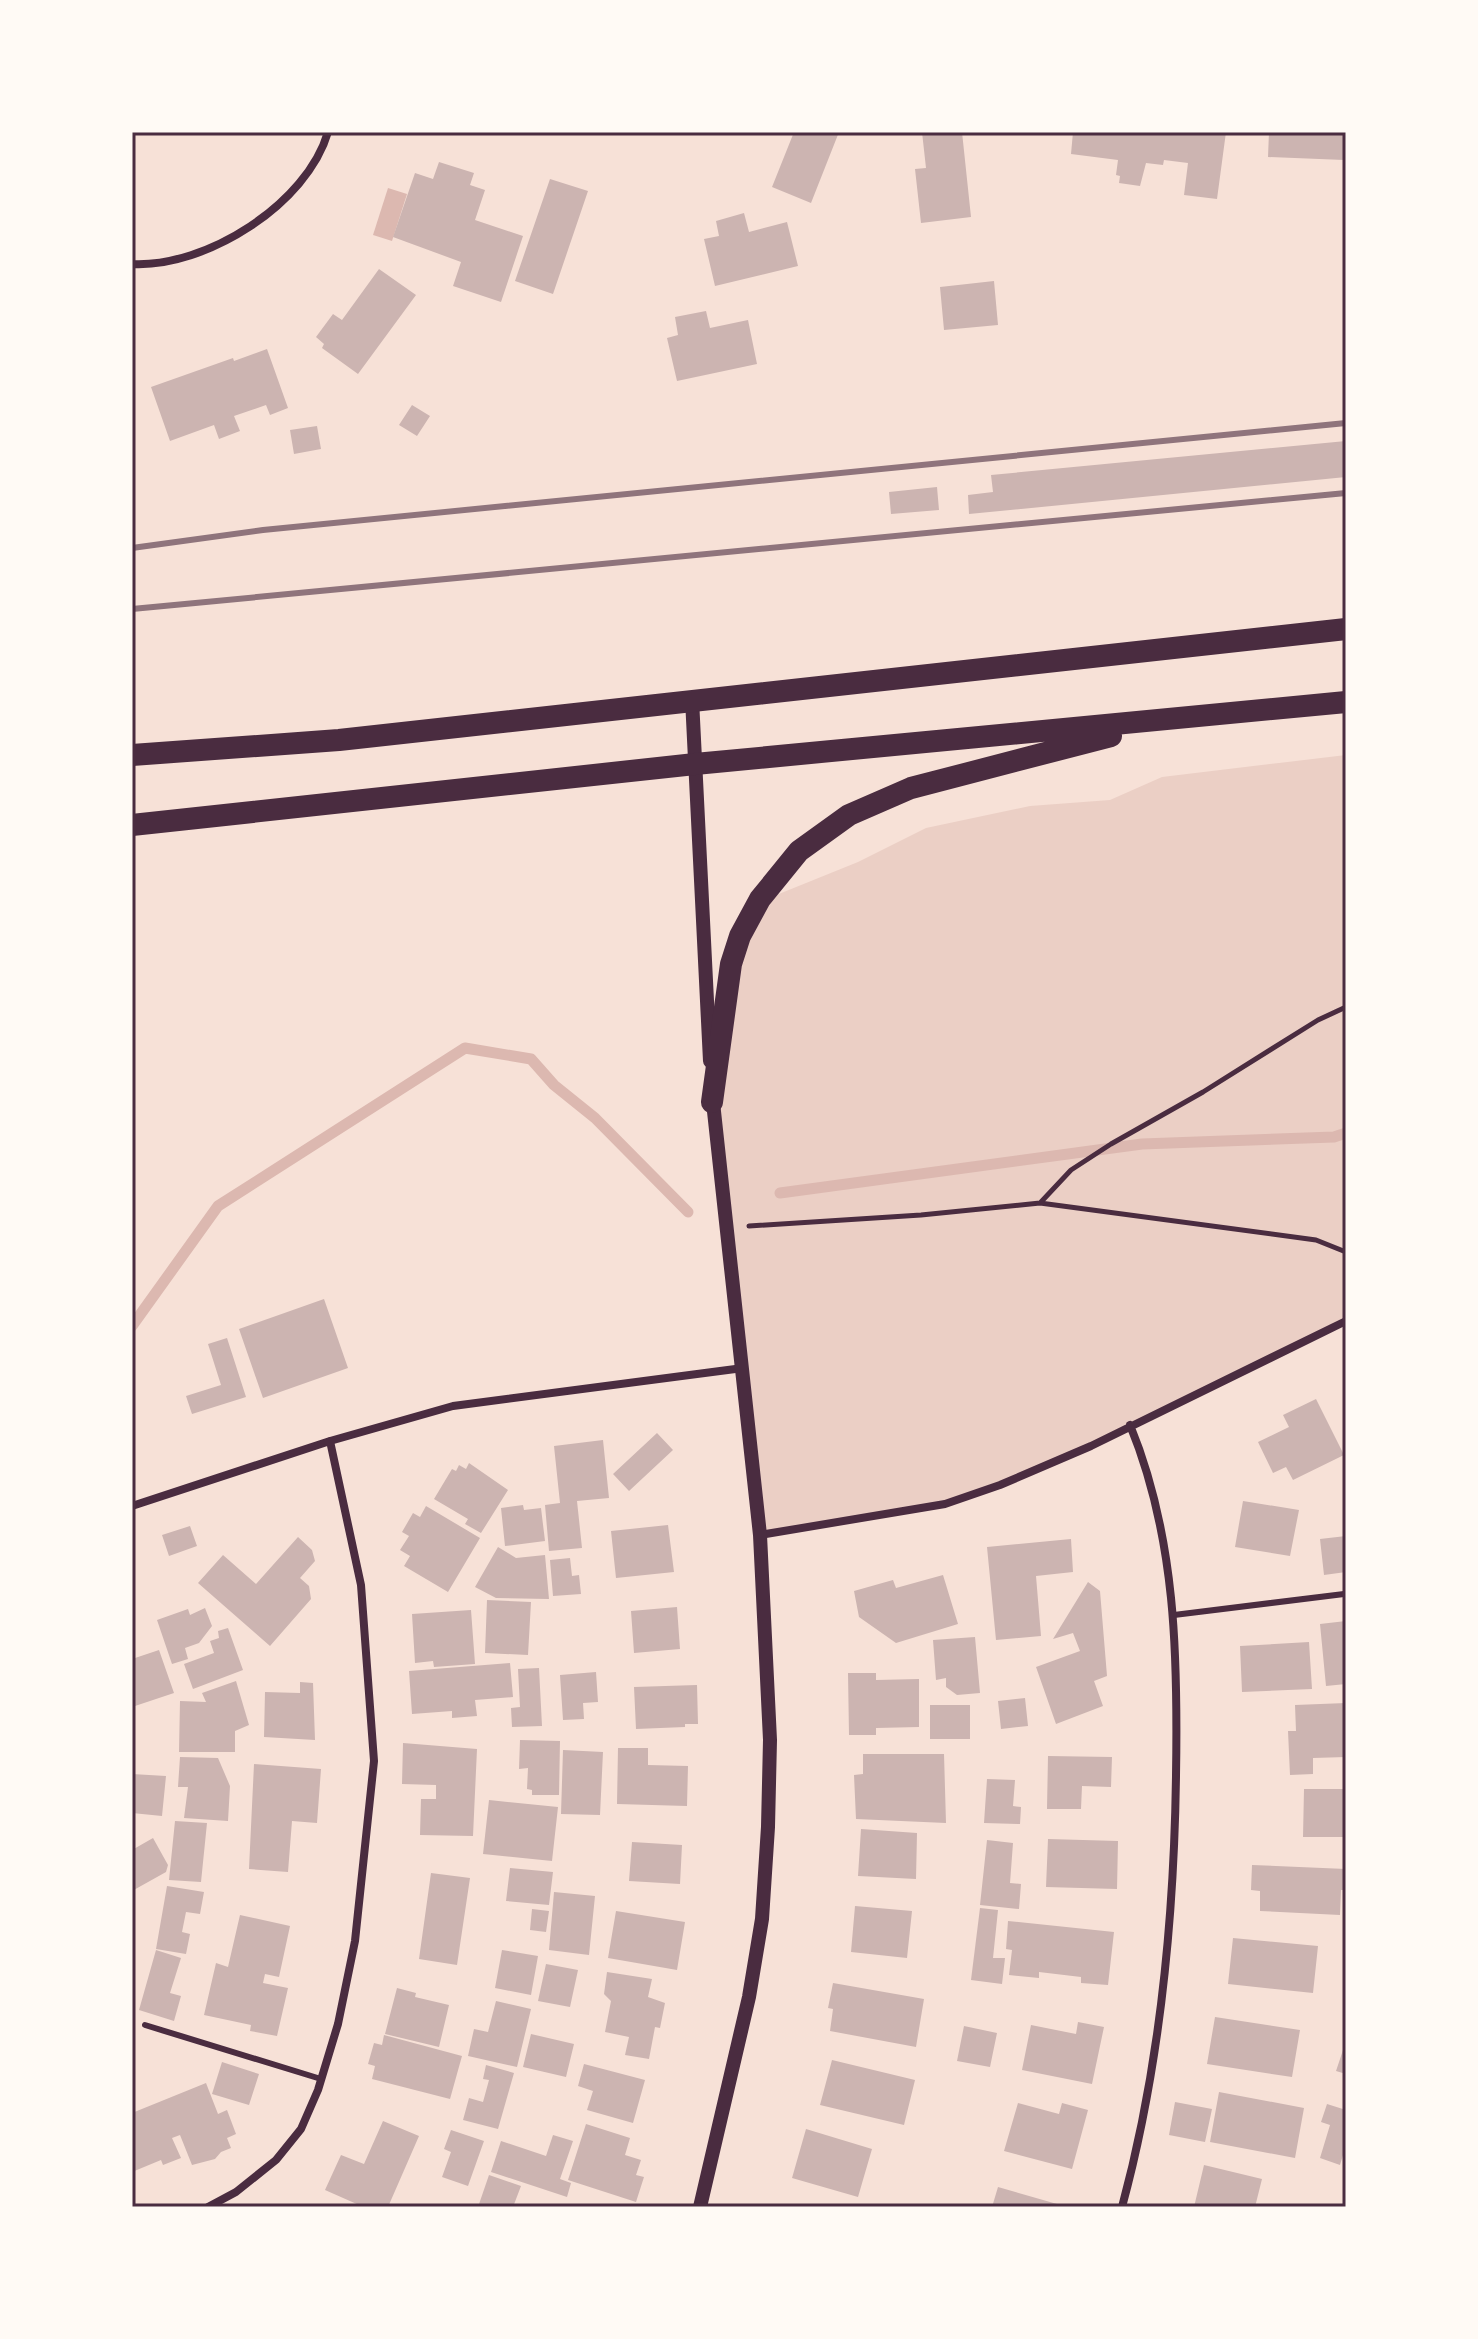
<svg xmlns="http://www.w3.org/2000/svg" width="1478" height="2339" font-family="'Source Sans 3',sans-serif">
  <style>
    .green { fill: #ebcfc5 }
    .water { fill: #dcb8b0 }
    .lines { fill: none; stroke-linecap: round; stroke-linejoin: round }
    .stream { stroke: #dcb8b0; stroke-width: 11 }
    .building { fill: #ccb4b1 }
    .path { stroke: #4a2c40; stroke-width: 5 }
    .service { stroke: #4a2c40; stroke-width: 6 }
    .minor { stroke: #4a2c40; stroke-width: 8 }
    .tertiary { stroke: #4a2c40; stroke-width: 14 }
    .trunk { stroke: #4a2c40; stroke-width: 22 }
    .rail { stroke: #8f747c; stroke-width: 6 }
    .neatline { fill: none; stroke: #4a2c40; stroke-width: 3 }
  </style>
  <rect width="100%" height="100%" fill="#f7e1d7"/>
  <path class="green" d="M1346,755V1322L1090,1446L944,1504L761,1535L715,1105L731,967L764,900L858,862L926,828L1030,806L1110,800L1162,777Z"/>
  <path class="water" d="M388,188L407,194L392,241L373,235Z"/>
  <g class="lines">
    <path class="stream" d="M780,1193L1142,1144L1334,1137L1346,1133
      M132,1326L218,1206L465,1048L531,1059L554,1085L595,1118L688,1212"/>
  </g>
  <path class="building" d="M794,132H839L811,203L772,187Z
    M922,132H962L971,217L921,223L915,169L926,168Z
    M1073,132H1226L1217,199L1184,195L1188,163L1164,160L1163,165L1146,163L1140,186L1119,183L1120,176L1116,175L1118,160L1071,154Z
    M1269,132H1345L1344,160L1268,157Z
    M439,162L474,173L470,185L485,190L475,220L523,236L501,302L453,286L461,262L393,237L415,173L433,179Z
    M550,179L588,191L553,294L515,281Z
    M744,213L749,232L787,222L798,266L715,286L704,239L719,236L716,221Z
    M379,269L416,295L358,374L322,348L324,344L316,337L333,314L342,320Z
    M994,281L998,325L944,330L940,287Z
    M706,311L710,328L748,320L757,364L677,381L667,338L678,335L675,317Z
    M267,349L288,408L270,415L266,405L234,416L240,431L219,439L214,425L170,441L151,387L233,358L234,361Z
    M412,405L430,416L417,436L399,425Z
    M317,426L321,449L294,454L290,430Z
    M1346,441V477L969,514L968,495L993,492L991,475Z
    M937,487L939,510L891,514L889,492Z
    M324,1299L348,1368L263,1398L239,1329Z
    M227,1338L246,1397L192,1414L186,1396L221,1385L208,1344Z
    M1316,1399L1344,1455L1293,1480L1286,1467L1273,1473L1258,1442L1289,1427L1283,1415Z
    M657,1433L673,1450L629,1491L613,1474Z
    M603,1440L609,1498L577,1501L582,1548L549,1551L545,1505L560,1503L554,1446Z
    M469,1463L508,1490L481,1533L465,1524L468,1519L434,1499L452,1469L456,1471L459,1465L466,1469Z
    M1243,1501L1299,1510L1290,1556L1235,1547Z
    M523,1505L524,1510L541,1508L545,1541L505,1546L501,1508Z
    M426,1506L480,1538L448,1592L404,1566L410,1556L400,1550L409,1536L402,1532L413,1513L420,1517Z
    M668,1525L674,1572L616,1578L611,1531Z
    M190,1526L197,1546L169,1556L162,1535Z
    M1346,1536V1572L1324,1575L1320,1539Z
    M298,1537L312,1550L315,1561L300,1578L309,1586L311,1599L270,1646L198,1583L223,1555L256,1584Z
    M1071,1539L1073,1572L1036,1576L1041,1636L996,1640L987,1547Z
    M498,1547L516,1558L545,1555L549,1599L496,1598L475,1587Z
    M570,1558L572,1576L579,1575L581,1594L553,1596L550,1560Z
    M943,1575L958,1624L896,1643L859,1617L854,1591L893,1580L896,1588Z
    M1088,1582L1100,1591L1107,1676L1094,1681L1103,1706L1056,1724L1036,1667L1080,1651L1073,1633L1053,1639Z
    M487,1600L531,1602L528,1655L485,1653Z
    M677,1607L680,1649L634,1653L631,1611Z
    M205,1608L212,1626L199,1643L185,1648L188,1659L172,1664L157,1620L188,1609L190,1615Z
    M471,1610L475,1664L434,1667L433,1661L415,1663L412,1614Z
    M1346,1621V1684L1326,1686L1320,1624Z
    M228,1628L243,1670L193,1689L184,1664L214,1653L210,1641L219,1638L218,1631Z
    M975,1637L980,1693L957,1695L946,1687V1678L936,1680L933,1640Z
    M1309,1642L1312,1689L1242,1692L1240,1646Z
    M159,1650L174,1693L132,1707V1659Z
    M510,1663L513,1697L475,1700L477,1716L452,1718V1711L412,1714L409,1671Z
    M539,1668L542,1726L512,1727L511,1708L520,1707L518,1669Z
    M596,1672L598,1702L583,1703L584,1719L563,1720L560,1675Z
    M848,1673H876V1680L919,1679V1727L876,1728V1735H849Z
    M236,1681L249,1725L235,1731V1752H179L180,1701L206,1702L202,1693Z
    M300,1682L313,1683L315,1740L264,1737L265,1692L300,1693Z
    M697,1685L698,1724H685V1727L636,1729L634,1687Z
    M1025,1698L1028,1726L1001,1729L998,1701Z
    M1346,1703V1757L1313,1758V1774L1290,1775L1288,1731H1296L1295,1705Z
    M930,1705H970V1739H930Z
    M520,1740L560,1741L559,1795H532V1790L527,1789L528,1768L519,1769Z
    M403,1743L477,1749L473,1836L420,1835L421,1799H436V1785L402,1784Z
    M618,1748H648V1765L688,1766L687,1806L617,1804Z
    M563,1750L603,1752L600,1815L561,1814Z
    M863,1754H944L946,1823L856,1819L854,1775L863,1774Z
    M1048,1756L1112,1757L1111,1787L1082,1786L1081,1809H1047Z
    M180,1757L218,1758L230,1786L228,1821L184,1818L188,1787H178Z
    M254,1764L321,1769L317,1823L292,1821L288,1872L249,1869Z
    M132,1774L166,1776L162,1816L132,1813Z
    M987,1779L1015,1780L1013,1806L1021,1807L1020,1824L984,1823Z
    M1304,1789H1346V1837H1303Z
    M489,1800L558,1807L552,1861L483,1854Z
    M175,1821L207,1823L201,1882L169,1880Z
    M861,1829L917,1833L916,1879L858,1876Z
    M153,1838L168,1865L166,1872L132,1891V1850Z
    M1048,1839L1118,1841L1117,1889L1046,1887Z
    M987,1840L1013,1843L1010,1883L1021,1884L1019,1909L980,1905Z
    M632,1842L682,1845L680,1884L629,1881Z
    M1252,1865L1346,1869V1890H1341L1340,1915L1260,1911V1891L1251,1890Z
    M510,1868L553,1872L549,1905L506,1901Z
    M431,1873L470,1878L457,1965L419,1959Z
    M167,1886L204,1892L200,1914L186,1912L182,1932L190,1934L186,1954L156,1949Z
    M554,1892L595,1896L589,1955L549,1950Z
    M855,1906L912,1911L907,1958L851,1952Z
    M980,1908L998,1910L993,1958H1005L1002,1984L971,1980Z
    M532,1909L549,1911L546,1932L530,1930Z
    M616,1911L685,1922L677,1970L608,1958Z
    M240,1915L290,1926L279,1977L265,1974L263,1983L288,1988L277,2036L250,2031L251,2025L204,2015L216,1963L228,1967Z
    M1008,1921L1114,1932L1108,1985L1081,1983V1977L1039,1972V1978L1009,1975L1012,1950L1006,1949Z
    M1233,1938L1318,1946L1313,1993L1228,1984Z
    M156,1950L181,1958L170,1993L181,1996L174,2021L139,2010Z
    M502,1950L538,1956L531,1995L495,1988Z
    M546,1964L578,1970L570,2007L538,2001Z
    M607,1972L652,1979L648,1997L665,2003L660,2028L655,2027L649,2059L625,2055L629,2037L605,2032L611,2001L604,1994Z
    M833,1983L924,1999L916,2047L830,2031L833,2009L828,2008Z
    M397,1988L416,1993L415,1997L449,2005L439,2047L385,2034Z
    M496,2001L531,2009L517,2067L468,2056L474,2029L488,2032Z
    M1215,2017L1300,2030L1292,2077L1207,2064Z
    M1078,2022L1104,2027L1092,2084L1022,2070L1031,2025L1076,2034Z
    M964,2026L997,2033L990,2067L957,2061Z
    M531,2034L574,2044L566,2077L523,2067Z
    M384,2035L462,2056L450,2099L372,2079L375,2066L368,2064L374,2043L382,2045Z
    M1346,2041V2074L1336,2071Z
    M832,2060L915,2080L904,2125L820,2105Z
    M222,2062L259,2074L249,2105L212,2094Z
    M584,2064L645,2080L633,2123L587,2110L593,2091L578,2086Z
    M486,2065L514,2073L498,2129L463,2120L469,2098L483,2102L489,2080L483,2079Z
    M206,2083L218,2114L227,2110L236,2134L227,2138L231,2148L221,2152L215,2159L192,2165L180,2135L172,2138L181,2158L163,2165L161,2160L132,2172V2113Z
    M1219,2092L1304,2108L1295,2158L1210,2142Z
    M1175,2102L1212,2109L1205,2142L1169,2135Z
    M1018,2103L1059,2114L1062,2103L1088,2110L1072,2169L1004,2151Z
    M1327,2104L1346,2110V2145L1340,2165L1320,2158L1330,2125L1321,2122Z
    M383,2121L419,2136L388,2207H358L359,2205L325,2190L341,2155L364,2164Z
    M586,2124L630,2138L625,2155L641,2160L636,2175L644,2177L636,2202L568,2180Z
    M806,2129L872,2149L858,2197L792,2178Z
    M451,2130L484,2141L468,2186L442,2177L451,2152L444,2149Z
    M553,2135L573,2141L560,2179L571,2183L567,2197L491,2172L501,2141L546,2156Z
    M1204,2165L1262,2179L1255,2207H1194Z
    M489,2175L521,2186L513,2207H478Z
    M998,2187L1064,2206L1063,2207H992Z"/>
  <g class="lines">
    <path class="path" d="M1041,1202L1071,1170L1111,1144L1203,1092L1318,1020L1346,1007
      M749,1226L921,1215L1040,1203L1316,1240L1346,1252"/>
    <path class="service" d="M1174,1615L1344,1594
      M145,2025L321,2079"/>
    <path class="minor" d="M132,264C206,268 307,204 328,132
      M132,1506L330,1441L453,1406L743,1368
      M760,1535L945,1504L1000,1485L1091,1446L1346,1321
      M208,2207L236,2192L276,2160L301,2129L318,2090L338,2024L355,1941L374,1761L361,1585L330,1441
      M1122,2207C1160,2067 1174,1921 1176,1776C1178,1657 1176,1537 1130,1425"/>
    <path class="tertiary" d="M692,699L710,1061
      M700,2207L749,1997L762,1919L768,1827L770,1740L760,1535L712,1093"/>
    <path class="trunk" d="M132,755L339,740L1346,629
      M132,825L695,764L1346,702
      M712,1102L731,964L740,936L760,899L799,851L849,815L911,788L1111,736"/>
    <path class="rail" d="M132,548L263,530L1346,423
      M132,609L1346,493"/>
  </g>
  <rect width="1478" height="2339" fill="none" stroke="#fffaf5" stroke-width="268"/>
  <rect x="134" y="134" width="1210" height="2071" class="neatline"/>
</svg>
